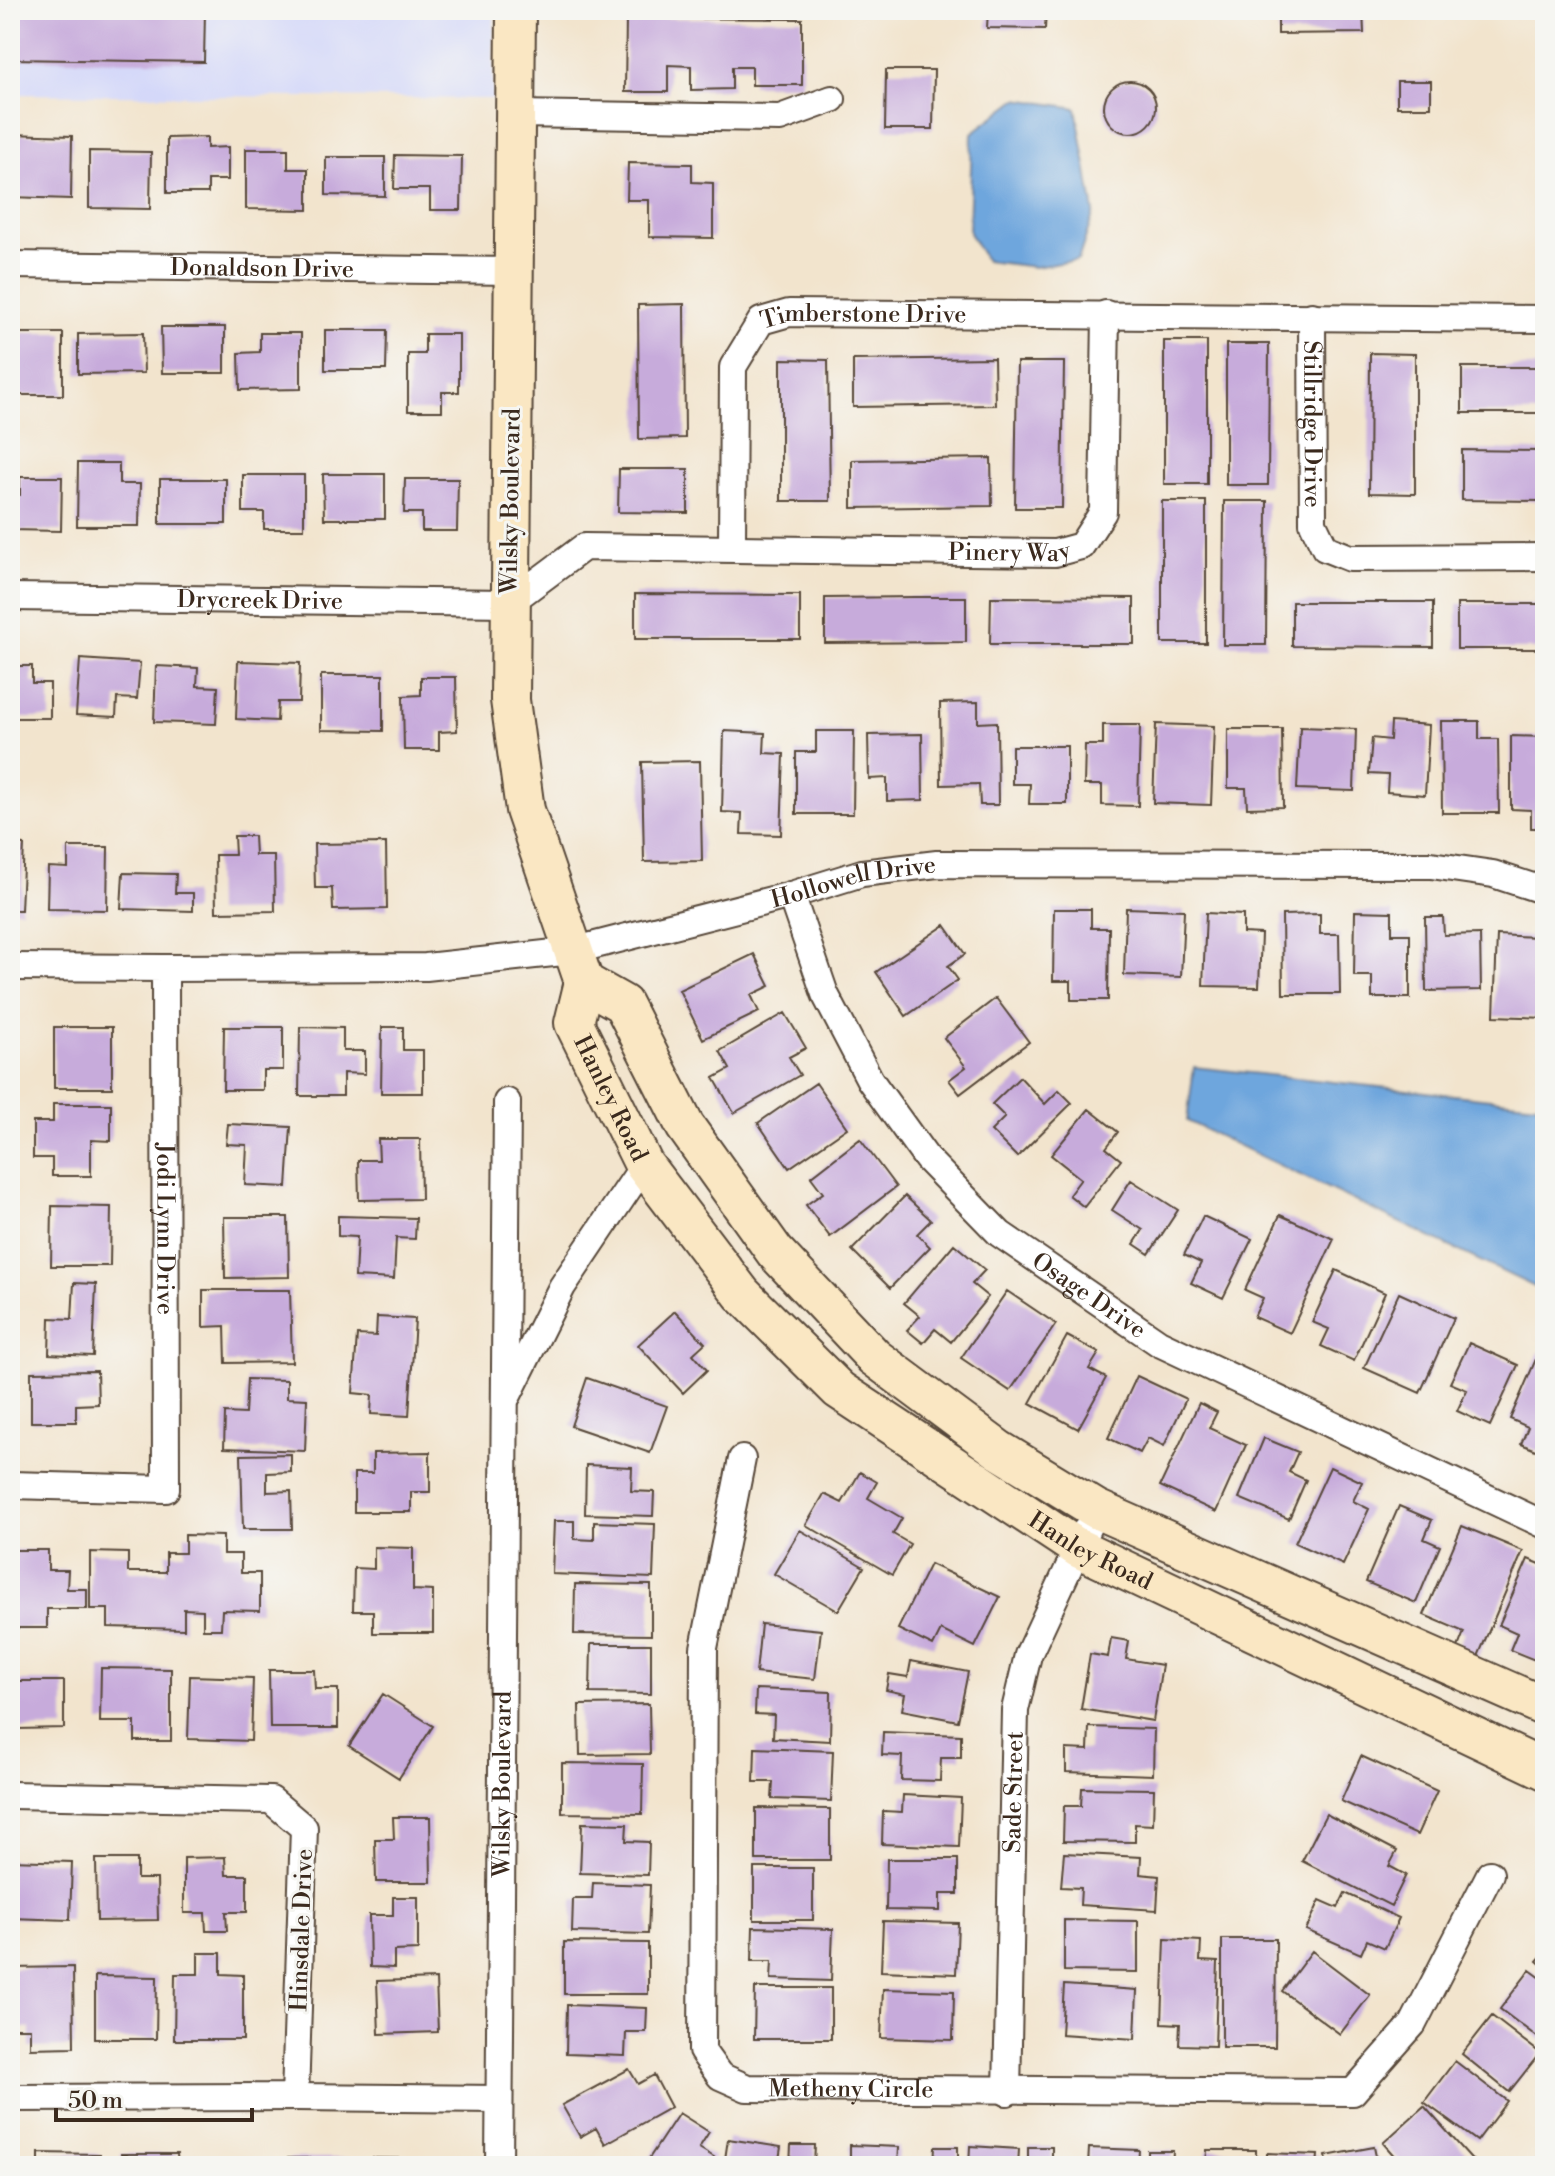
<svg xmlns="http://www.w3.org/2000/svg" width="1555" height="2176" font-family="'Libre Bodoni',serif">
  <style>
    .built { fill: #d4d8f9 }
    .water { fill: #6ea6dd; stroke: #54687e; stroke-width: 2 }
    .building { fill: #c7abdb }
    .lines { fill: none; stroke-linecap: round; stroke-linejoin: round }
    .street-casing { stroke: #564638; stroke-width: 30 }
    .secondary-casing { stroke: #564638; stroke-width: 42 }
    .street { stroke: #fff; stroke-width: 26 }
    .secondary { stroke: #fae7c3; stroke-width: 38 }
    .labels { text-anchor: middle; stroke-width: 6; stroke-linejoin: round; paint-order: stroke }
    .street-label { font-size: 24px; fill: #3b2a1e; stroke: #f6f6f2 }
  </style>
  <rect width="100%" height="100%" fill="#f6f6f2"/>
  <filter id="ink" filterUnits="userSpaceOnUse"><feTurbulence type="fractalNoise" baseFrequency=".0125" numOctaves="2"/><feDisplacementMap in="SourceGraphic" scale="16" xChannelSelector="R" yChannelSelector="G"/><feConvolveMatrix kernelMatrix="1 2 1 2 8 2 1 2 1" color-interpolation-filters="sRGB"/></filter>
  <filter id="wash" filterUnits="userSpaceOnUse"><feTurbulence type="fractalNoise" baseFrequency=".006" numOctaves="4" result="noise"/><feDisplacementMap in="SourceGraphic" scale="32" xChannelSelector="R" yChannelSelector="G"/><feGaussianBlur stdDeviation="1.8" result="paint"/><feColorMatrix in="noise" values="0 0 0 0 0 0 0 0 0 0 0 0 0 0 0 0 0 1.4 0 .05"/><feComposite in="paint" operator="in"/></filter>
  <g filter="url(#wash)">
    <rect width="100%" height="100%" fill="#f2e4cd"/>
    <path class="built" d="M10,10H494L493,99L10,94Z"/>
    <path class="water" d="M1017,99L1076,108L1094,212L1078,260L1035,267L986,261L969,233L972,133Z
      M1194,1067L1545,1105V1292L1187,1121Z"/>
    <g id="blocks">
      <path class="building" d="M10,10H205L204,62L10,59Z
        M988,10H1046L1045,29L987,28Z
        M1278,10H1363L1364,33L1278,34Z
        M626,18L802,19V85H752V67H732V89L691,90V66L668,65V92H625Z
        M886,70H934L933,129H885Z
        M1397,81H1431V107H1397Z
        M1104 107a26 26 0 1 1 52 0a26 26 0 1 1-52 0Z
        M10,134L72,136L71,199L10,197Z
        M207,137V148L228,147V180H208V193H167V138Z
        M246,149H288V169H308V210L246,209Z
        M89,151L151,152L150,209L89,208Z
        M395,155L462,156L461,210H430V189H394Z
        M326,157H385V196L326,195Z
        M628,163L692,164V182L713,183V238L649,237V200H627Z
        M684,304L685,438L639,439L638,305Z
        M161,327H225V373H162Z
        M325,330H387L386,370H325Z
        M10,333H63V395H10Z
        M143,333L144,373L78,374V334Z
        M260,333H301V389L240,390L239,353L260,352Z
        M425,334H459V392H442V411H408V354H425Z
        M1164,341H1207V484H1164Z
        M1226,344H1269L1268,485H1226Z
        M1370,353L1415,354V494L1369,493Z
        M994,358L995,405L853,407V360Z
        M781,359L828,360L830,501H781Z
        M1017,362H1064L1062,508H1015Z
        M1462,367H1545V413H1462Z
        M1462,450L1545,451V501L1462,500Z
        M991,458L992,506L852,508V460Z
        M78,463H119V484H140L139,526H77Z
        M619,469H688V513L618,512Z
        M323,474H385V519H324Z
        M243,475H304V529H264V512H243Z
        M20,477H62L61,531L10,530V494L20,495Z
        M160,479H226V524H160Z
        M405,479H458L457,531H422V513H404Z
        M1162,501H1206V643H1162Z
        M1224,501H1267L1266,645H1223Z
        M635,594L800,595V639H635Z
        M915,597H966V642L825,643V598Z
        M991,597L1134,598V644H990Z
        M1292,602H1433V647L1292,646Z
        M1457,604H1545V649H1457Z
        M80,659L140,663L137,699L117,698L116,717L76,715Z
        M238,661L300,663L299,702H278L277,721L236,719Z
        M10,666H32V683H50V718H10Z
        M156,666L198,668L197,686L218,687L216,724L154,722Z
        M321,675H383V731L321,730Z
        M421,677H456L457,731L439,732V750H404L403,696L421,695Z
        M978,702V723L997,722L998,805H980L979,784L941,785L940,703Z
        M1441,721H1479V739H1498L1499,813H1442Z
        M1391,722L1429,725L1425,795L1387,792L1388,775L1369,774L1372,738L1390,740Z
        M1156,724L1214,726L1211,805L1153,803Z
        M1103,725H1140L1138,806L1102,805V785H1084L1085,745H1103Z
        M1300,727L1356,729L1354,791L1297,789Z
        M1228,729H1282L1283,807L1247,808L1246,788H1228Z
        M724,731L765,733L764,753L784,754L781,835L741,834L742,813L722,812Z
        M816,731H854L853,814H796V752H816Z
        M922,734L923,800L887,801V778L869,779L868,735Z
        M1511,736L1545,737V828H1531V810L1511,809Z
        M1012,746H1067V804H1029L1030,784H1012Z
        M700,761L702,861L644,862L642,762Z
        M234,836H254L255,855H274L275,911L216,912L215,855H235Z
        M386,843L387,909L333,910L332,888H315L314,844Z
        M10,844L24,845L21,910H10Z
        M68,847H108L107,910L47,909L48,867L68,868Z
        M123,873L176,874L175,893H193V911L121,909Z
        M1126,908L1184,910L1181,977L1124,975Z
        M1054,909H1091V928H1109L1108,1000H1071V981H1053Z
        M1355,911L1392,912V934H1410V998H1372V976H1354Z
        M1206,913L1243,915V933L1261,934L1259,987L1203,986Z
        M1320,914V934H1339L1340,994H1283L1282,915Z
        M1425,917H1443L1444,935L1480,934L1481,990L1426,991Z
        M945,925L965,954L948,966L958,980L906,1016L876,972Z
        M1497,935L1537,937L1536,957H1545V1018L1494,1016Z
        M754,954L770,986L751,995L759,1012L703,1039L679,990Z
        M996,998L1029,1042L960,1094L949,1080L966,1067L944,1038Z
        M785,1013L806,1048L789,1057L800,1075L734,1113L714,1078L730,1069L720,1051Z
        M54,1027H112V1088H54Z
        M224,1027H283V1070H263V1090H223Z
        M300,1027L343,1028V1051H365V1074L343,1073V1096H299Z
        M382,1027H403V1050H423V1093H381Z
        M1020,1077L1045,1104L1059,1090L1072,1103L1017,1157L991,1131L1005,1117L992,1104Z
        M816,1083L847,1128L789,1168L758,1123Z
        M53,1104H111V1141L91,1140V1176H52V1158H33V1122H53Z
        M1089,1109L1118,1132L1106,1148L1121,1160L1084,1207L1069,1195L1081,1179L1051,1155Z
        M228,1124L291,1127L287,1187L245,1185L247,1145L226,1144Z
        M378,1139H420L421,1199L359,1200L358,1160H379Z
        M860,1139L896,1187L830,1237L806,1205L823,1193L811,1177Z
        M1131,1180L1178,1210L1149,1254L1134,1244L1143,1230L1112,1210Z
        M905,1196L931,1220L917,1234L930,1247L890,1288L852,1250Z
        M52,1206L111,1207L110,1266H51Z
        M1280,1215L1334,1239L1290,1333L1254,1317L1263,1298L1245,1290Z
        M338,1216L416,1218L415,1239L396,1238L394,1279L355,1277L357,1237L338,1236Z
        M1203,1216L1252,1239L1223,1298L1191,1283L1201,1263L1184,1255Z
        M224,1217H288L289,1277L225,1278Z
        M954,1244L985,1270L972,1284L988,1297L951,1342L935,1329L923,1343L907,1330L920,1316L904,1303Z
        M1336,1270L1385,1293L1354,1361L1321,1346L1329,1329L1312,1322Z
        M74,1283L96,1284L93,1356L49,1354L50,1318L72,1319Z
        M203,1290H290L292,1362L226,1363L225,1326L203,1327Z
        M1007,1291L1056,1324L1010,1391L961,1358Z
        M1399,1293L1454,1318L1420,1393L1364,1368Z
        M675,1311L705,1343L693,1354L707,1370L683,1393L638,1345Z
        M377,1317L415,1319L409,1416L371,1414L372,1395L353,1393L357,1335L376,1336Z
        M1067,1336L1099,1353L1089,1369L1106,1378L1078,1429L1030,1403Z
        M1469,1343L1518,1365L1490,1426L1457,1411L1467,1390L1450,1383Z
        M1539,1352L1545,1355V1454L1521,1444L1528,1427L1510,1419Z
        M97,1371L98,1404L76,1405V1422H31V1372Z
        M1137,1376L1186,1399L1164,1446L1148,1438L1140,1453L1108,1438Z
        M587,1378L667,1406L650,1453L571,1426Z
        M247,1379L287,1380V1398L307,1399L305,1451L224,1448L225,1413L245,1414Z
        M1199,1403L1217,1412L1209,1428L1246,1445L1216,1512L1160,1486Z
        M1264,1438L1298,1452L1289,1472L1306,1480L1289,1519L1239,1498Z
        M430,1452V1492H411V1512H354V1473H373V1453Z
        M291,1454V1472L267,1473V1492L291,1491L292,1529H243L241,1455Z
        M586,1465L632,1467L631,1491L654,1492L653,1516L585,1514Z
        M1330,1467L1362,1482L1353,1501L1369,1509L1343,1565L1295,1543Z
        M860,1472L877,1482L868,1498L902,1518L893,1534L910,1544L892,1575L806,1525L824,1494L842,1503Z
        M1399,1506L1432,1520L1424,1539L1440,1546L1416,1603L1366,1582Z
        M554,1521H574V1539L594,1540V1522L655,1524L653,1578L552,1574Z
        M1462,1526L1523,1551L1477,1659L1457,1650L1464,1632L1424,1615Z
        M800,1530L864,1567L838,1611L774,1574Z
        M185,1535L223,1536V1554H241V1573H260V1611L222,1610L221,1629H203V1610L184,1609V1629L108,1627V1609H90V1552L128,1553V1572H166V1553H185Z
        M374,1547L413,1548V1590L433,1591V1633H373V1611H353L354,1568L374,1569Z
        M10,1550H48V1570H68L67,1589H87V1609H47V1628H10Z
        M1528,1559L1545,1566V1664L1510,1650L1517,1633L1499,1625Z
        M930,1564L1000,1597L975,1647L941,1630L933,1646L898,1629Z
        M575,1584L651,1585V1635L574,1634Z
        M761,1624L821,1630L815,1679L756,1673Z
        M1111,1638L1129,1641L1126,1659L1162,1665L1153,1721L1081,1709L1090,1654L1108,1657Z
        M591,1644H651V1694L590,1693Z
        M911,1661L968,1672L958,1721L902,1710L905,1694L886,1690L889,1674L908,1677Z
        M101,1668L171,1669V1741H135V1722H100Z
        M269,1670H314L315,1689H338V1728H270Z
        M190,1676L253,1678L251,1741L188,1739Z
        M17,1681H64V1728L17,1729Z
        M756,1689L831,1692L830,1741L773,1738L774,1715L755,1714Z
        M383,1694L433,1726L399,1778L349,1746Z
        M649,1704L650,1754L580,1755L579,1705Z
        M1089,1727L1154,1729L1153,1775L1066,1772V1749L1088,1750Z
        M883,1732L961,1735V1758H941L940,1781L901,1780L902,1756L882,1755Z
        M755,1748L833,1751L831,1801L772,1799L773,1782H754Z
        M1361,1756L1437,1791L1417,1835L1341,1801Z
        M562,1763L643,1764L642,1814L562,1813Z
        M1082,1788L1154,1789L1153,1825L1135,1824V1842L1063,1841L1064,1806H1081Z
        M903,1795L961,1798L959,1847L882,1844L883,1811L902,1812Z
        M756,1808L830,1809V1860H756Z
        M1326,1814L1397,1851L1389,1866L1406,1875L1391,1906L1302,1861Z
        M393,1817H430L431,1882H376L375,1839H394Z
        M582,1823L627,1824L626,1841L649,1842L648,1875L580,1873Z
        M1064,1853L1141,1857L1140,1874L1159,1876L1157,1910L1080,1905L1081,1888L1061,1887Z
        M225,1857L226,1875H247V1912H226L227,1931H206L205,1913H184V1858Z
        M96,1859H137V1879H157L158,1920L97,1921Z
        M887,1859H958V1894H940V1911L886,1910Z
        M10,1860L72,1862L70,1920L10,1918Z
        M754,1868H813V1920H754Z
        M593,1883L650,1885L648,1934L572,1932L573,1899H592Z
        M1345,1893L1399,1918L1385,1948L1367,1940L1361,1954L1306,1930L1320,1900L1338,1908Z
        M393,1897H418V1950L394,1951V1968L370,1967L369,1915H393Z
        M1064,1920L1138,1921V1972L1064,1971Z
        M883,1921L958,1923L956,1974L881,1971Z
        M753,1927L833,1929L831,1981L771,1979L772,1961H752Z
        M1165,1939L1201,1941L1200,1961L1218,1962L1215,2046L1179,2045L1180,2024L1162,2023Z
        M1222,1939H1276L1275,2047H1222Z
        M564,1942L648,1943V1994H564Z
        M1312,1951L1370,1995L1340,2034L1282,1991Z
        M1545,1952V1968L1537,1961Z
        M198,1953H221V1974L243,1975V2040H174L175,1974H198Z
        M73,1967L74,2047L30,2048V2028H10V1968Z
        M1530,1970L1545,1981V2043L1500,2009Z
        M95,1976L157,1977L156,2039H95Z
        M436,1979L438,2032L379,2034L377,1981Z
        M1064,1985L1137,1990L1135,2039L1061,2034Z
        M755,1988H831V2039H754Z
        M883,1989L954,1991L953,2040L881,2038Z
        M567,2005L647,2008L646,2032H626L625,2056L566,2054Z
        M1492,2016L1540,2053L1509,2092L1462,2054Z
        M1455,2061L1507,2101L1477,2141L1424,2102Z
        M629,2069L638,2084L654,2075L671,2107L605,2144L596,2128L580,2137L562,2105Z
        M1424,2106L1478,2166H1403L1383,2143Z
        M679,2113L709,2132L699,2148L714,2157L709,2166H644Z
        M728,2139L781,2147L778,2166H724Z
        M791,2145H815L814,2166H790Z
        M850,2145L899,2147L898,2166H850Z
        M970,2146L1019,2149L1018,2166H969Z
        M935,2147H958V2166H934Z
        M1028,2147H1052V2166H1028Z
        M1374,2147L1378,2166H1328L1326,2156Z
        M1089,2148L1139,2150L1138,2166H1088Z
        M1545,2149V2166H1530Z
        M1207,2150H1256V2166H1206Z
        M10,2151H20V2166H10Z
        M1148,2151H1173L1172,2166H1148Z
        M39,2153L100,2154V2166H39Z
        M1267,2153L1318,2155L1317,2166H1267Z
        M121,2154H177L178,2166H121Z
        M288,2158H356V2166H288Z
        M371,2158L430,2159V2166H371Z"/>
    </g>
  </g>
  <g filter="url(#ink)">
    <use href="#blocks" fill-opacity="0" stroke="#564638" stroke-width="2"/>
    <g class="lines">
      <defs>
        <g id="street">
          <path d="M515,114L780,118L832,99"/>
          <path id="s1" d="M10,265L514,271"/>
          <path id="s2" d="M1312,316L1313,523L1325,548L1350,558L1545,557"/>
          <path id="s3" d="M732,548L733,367L761,321L789,313L1545,319"/>
          <path id="s4" d="M10,597L509,603L584,547L1055,553L1081,546L1103,512L1106,314"/>
          <path id="s5" d="M791,895L825,994L870,1080L927,1159L1000,1234L1159,1343L1545,1525"/>
          <path id="s6" d="M10,967L165,968L166,1489L10,1485"/>
          <path id="s7" d="M165,968L426,967L572,951L791,895L862,873L937,864L1431,865L1493,874L1545,891"/>
          <path d="M508,1395L562,1287L644,1165"/>
          <path id="s8" d="M742,1459L704,1648L702,2051L720,2076L747,2088L1353,2092L1413,2024L1490,1874"/>
          <path d="M10,1795L271,1800L304,1828L295,2097L10,2098"/>
          <path id="s9" d="M1007,2092L1015,1710L1028,1655L1096,1509"/>
          <path d="M295,2097L499,2099"/>
          <path id="s10" d="M499,2166L507,1102"/>
        </g>
        <g id="secondary">
          <path d="M516,10L510,700L525,810L584,982"/>
          <path id="s11" d="M584,982L574,1023L644,1165L742,1294L839,1390L1078,1548L1545,1770"/>
          <path d="M584,982L623,1004L685,1126L775,1252L874,1357L999,1450L1096,1509L1545,1707"/>
        </g>
      </defs>
      <use href="#street" class="street-casing"/>
      <use href="#secondary" class="secondary-casing"/>
      <use href="#street" class="street"/>
      <use href="#secondary" class="secondary"/>
    </g>
  </g>
  <g class="labels">
    <g class="street-label">
      <text dy="8" stroke="none"><textPath href="#s1" startOffset="252">Donaldson Drive</textPath></text>
      <text dy="8" stroke="none"><textPath href="#s3" startOffset="338">Timberstone Drive</textPath></text>
      <text dy="8" stroke="none"><textPath href="#s2" startOffset="108">Stillridge Drive</textPath></text>
      <text transform="translate(510 501) rotate(-89)" y="8">Wilsky Boulevard</text>
      <text dy="8" stroke="none"><textPath href="#s4" startOffset="1018">Pinery Way</textPath></text>
      <text dy="8" stroke="none"><textPath href="#s4" startOffset="250">Drycreek Drive</textPath></text>
      <text dy="8" stroke="none"><textPath href="#s7" startOffset="698">Hollowell Drive</textPath></text>
      <text dy="8" stroke="none"><textPath href="#s11" startOffset="126">Hanley Road</textPath></text>
      <text dy="8" stroke="none"><textPath href="#s6" startOffset="416">Jodi Lynn Drive</textPath></text>
      <text dy="8" stroke="none"><textPath href="#s5" startOffset="512">Osage Drive</textPath></text>
      <text dy="8" stroke="none"><textPath href="#s11" startOffset="798">Hanley Road</textPath></text>
      <text dy="8" stroke="none"><textPath href="#s10" startOffset="382">Wilsky Boulevard</textPath></text>
      <text dy="8" stroke="none"><textPath href="#s9" startOffset="300">Sade Street</textPath></text>
      <text transform="translate(301 1930) rotate(-88)" y="8">Hinsdale Drive</text>
      <text dy="8" stroke="none"><textPath href="#s8" startOffset="760">Metheny Circle</textPath></text>
    </g>
  </g>
  <rect width="1555" height="2176" fill="none" stroke="#f6f6f2" stroke-width="40"/>
  <path d="M56 2108v12h196v-12" fill="none" stroke="#3b2a1e" stroke-width="4"/>
  <text x="68" y="2108" font-size="24" fill="#3b2a1e" stroke="#f6f6f2" stroke-width="6" paint-order="stroke">50 m</text>
</svg>
